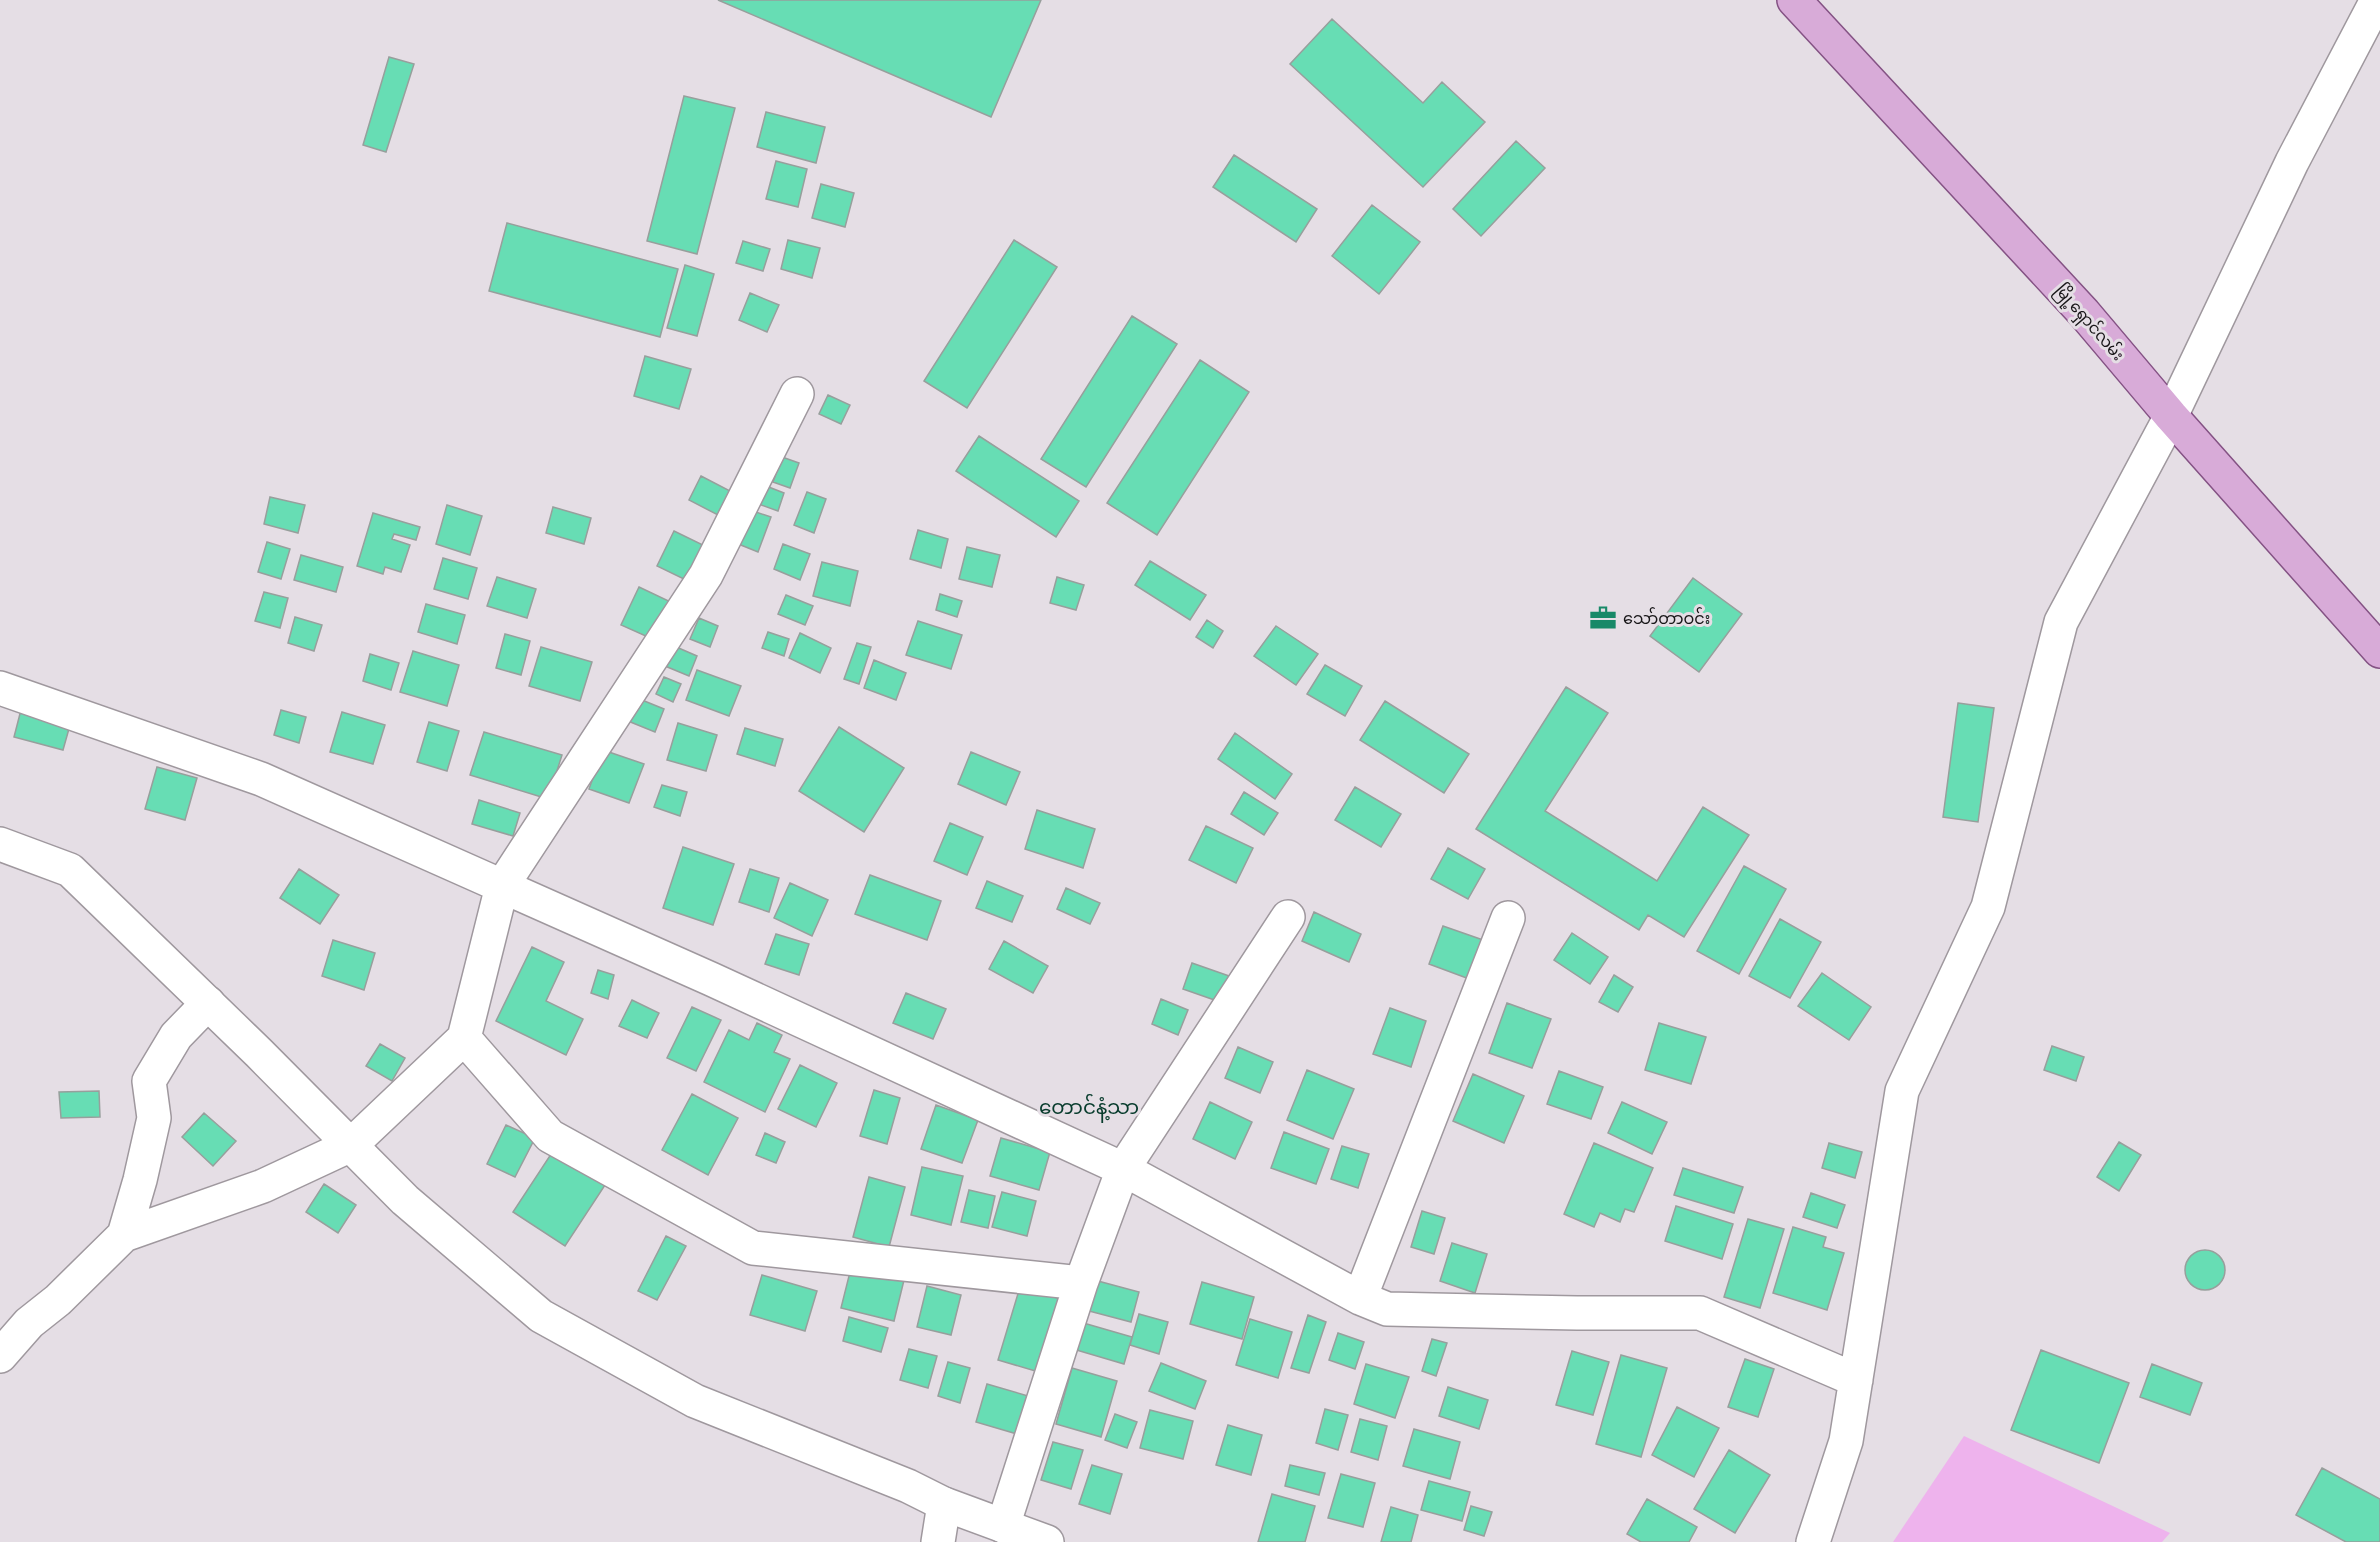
<svg xmlns="http://www.w3.org/2000/svg" width="2380" height="1542" font-family="'PT Sans Narrow','Noto Sans Myanmar',sans-serif">
  <style>
    .green { fill: #eeb3ed }
    .building { fill: #67ddb4; stroke: #979f9c; stroke-width: 1.5 }
    .lines { fill: none; stroke-linecap: round; stroke-linejoin: round }
    .street-casing { stroke: #9f989e; stroke-width: 36 }
    .secondary-casing { stroke: #9f989e; stroke-width: 36 }
    .primary-casing { stroke: #845284; stroke-width: 36 }
    .street { stroke: #fff; stroke-width: 33 }
    .secondary { stroke: #fff; stroke-width: 33 }
    .primary { stroke: #d8abd8; stroke-width: 33 }
    .labels { text-anchor: middle; stroke-width: 6; stroke-linejoin: round; paint-order: stroke }
    .street-label { font-size: 16px; fill: #181618; stroke: #e5dee5 }
    .poi-label { font-size: 16px; fill: #181618; stroke: #e5dee5; text-anchor: start }
    .quarter-label { font-size: 20px; fill: #083c2d; stroke: #e5dee5 }
  </style>
  <rect width="100%" height="100%" fill="#e5dee5"/>
  <path class="green" d="M1964,1436L2170,1533L2162,1542H1893Z"/>
  <path class="building" d="M718,0H1041L991,117Z
    M1332,19L1423,103L1442,82L1485,122L1423,187L1290,64Z
    M389,57L414,64L386,152L363,145Z
    M684,96L735,108L697,254L647,241Z
    M766,112L825,127L816,163L757,147Z
    M1516,141L1545,168L1481,236L1453,209Z
    M1234,155L1317,209L1296,242L1213,187Z
    M776,161L807,169L798,207L766,199Z
    M821,184L854,193L845,227L812,218Z
    M1372,205L1420,242L1379,294L1332,256Z
    M507,223L678,269L660,337L489,291Z
    M788,240L820,248L812,278L781,269Z
    M1014,240L1057,267L967,408L924,381Z
    M743,241L770,249L763,271L736,263Z
    M685,265L714,274L697,336L667,328Z
    M750,293L779,305L767,332L739,320Z
    M1132,316L1177,344L1086,487L1041,459Z
    M645,356L691,369L679,409L634,396Z
    M1200,360L1249,392L1157,535L1107,503Z
    M828,395L850,405L841,424L819,414Z
    M979,436L1079,501L1056,537L956,471Z
    M782,457L799,463L790,488L773,482Z
    M701,476L732,492L720,516L689,500Z
    M761,484L784,493L778,511L753,502Z
    M807,492L826,499L814,533L794,525Z
    M270,497L305,505L298,533L264,524Z
    M447,505L482,516L470,555L436,544Z
    M553,507L591,518L584,544L546,533Z
    M744,508L771,517L758,552L731,541Z
    M373,513L420,527L416,540L394,534L392,539L410,545L401,572L385,567L383,574L357,566Z
    M918,530L948,539L941,568L910,559Z
    M674,531L705,546L688,581L657,566Z
    M267,542L290,549L281,579L258,572Z
    M783,544L810,554L800,580L774,569Z
    M967,547L1000,555L992,587L959,579Z
    M301,555L343,567L336,592L294,580Z
    M443,558L477,568L468,599L434,589Z
    M1150,561L1206,595L1190,620L1135,585Z
    M822,562L858,571L850,606L813,596Z
    M497,577L536,589L527,618L487,606Z
    M1057,577L1084,585L1076,610L1050,603Z
    M1693,578L1742,614L1699,672L1650,636Z
    M639,587L675,604L657,641L621,625Z
    M264,592L288,598L280,628L255,621Z
    M940,594L962,601L957,617L936,610Z
    M786,595L813,606L805,625L778,614Z
    M426,604L465,615L457,644L418,632Z
    M295,617L322,625L314,651L288,643Z
    M699,618L718,626L710,647L690,639Z
    M1207,620L1223,631L1213,648L1196,637Z
    M918,621L962,635L951,669L906,655Z
    M1276,626L1318,654L1296,685L1254,656Z
    M768,632L789,639L784,656L762,648Z
    M800,633L831,648L820,673L789,658Z
    M505,634L530,641L521,675L496,668Z
    M857,643L871,647L859,684L844,679Z
    M674,646L697,656L689,676L665,666Z
    M541,647L592,662L580,701L529,686Z
    M413,651L459,665L447,706L400,692Z
    M370,654L399,663L391,690L363,681Z
    M874,660L906,673L896,700L864,688Z
    M1325,665L1362,686L1345,716L1307,694Z
    M697,670L741,686L729,716L686,700Z
    M664,677L681,684L673,702L656,694Z
    M1566,687L1608,713L1545,811L1657,881L1703,807L1749,835L1684,937L1648,915L1639,930L1476,829Z
    M637,698L664,709L655,732L628,721Z
    M1385,701L1469,754L1444,793L1360,740Z
    M23,702L72,718L63,750L14,737Z
    M1958,703L1994,708L1978,822L1943,817Z
    M281,710L306,717L299,743L274,735Z
    M342,712L385,725L373,764L330,752Z
    M429,722L459,731L447,771L417,762Z
    M678,723L717,735L706,771L667,760Z
    M839,727L904,768L864,832L799,791Z
    M745,728L783,739L775,766L737,754Z
    M484,732L562,755L548,799L470,775Z
    M1235,733L1292,774L1275,799L1218,759Z
    M603,750L644,764L629,803L589,789Z
    M971,752L1020,772L1006,805L958,784Z
    M157,767L197,778L185,820L145,809Z
    M662,785L687,792L680,816L654,807Z
    M1355,787L1401,814L1381,847L1335,820Z
    M1244,792L1278,813L1264,835L1231,814Z
    M479,800L520,813L513,836L472,824Z
    M1037,810L1095,829L1083,868L1025,849Z
    M950,823L983,837L967,875L934,861Z
    M1206,826L1253,848L1236,883L1189,860Z
    M683,847L734,864L713,925L663,908Z
    M1448,848L1485,869L1468,899L1431,879Z
    M1744,866L1786,889L1739,974L1697,951Z
    M299,869L339,895L320,924L280,898Z
    M750,869L779,878L769,912L739,902Z
    M870,875L941,901L927,940L855,914Z
    M987,881L1023,896L1012,922L976,908Z
    M790,883L828,900L812,936L774,918Z
    M1066,888L1100,903L1090,924L1057,909Z
    M1314,912L1361,934L1349,962L1302,941Z
    M1780,919L1821,942L1790,998L1749,976Z
    M1443,926L1486,941L1472,980L1429,964Z
    M1572,933L1608,957L1590,984L1554,960Z
    M776,934L809,944L799,975L765,964Z
    M333,940L375,953L364,990L322,976Z
    M1004,941L1048,966L1033,993L989,969Z
    M532,947L564,962L546,1001L583,1019L566,1055L496,1021Z
    M1192,963L1232,977L1223,1003L1183,989Z
    M598,970L614,975L608,999L591,993Z
    M1822,973L1871,1007L1849,1040L1798,1006Z
    M1614,975L1633,987L1618,1012L1599,1002Z
    M906,993L946,1009L933,1039L893,1023Z
    M1161,999L1188,1010L1178,1035L1152,1024Z
    M632,1000L659,1013L647,1038L619,1026Z
    M1507,1003L1551,1019L1532,1068L1489,1053Z
    M692,1007L721,1020L696,1071L667,1058Z
    M1390,1008L1426,1021L1411,1067L1373,1054Z
    M757,1023L782,1035L774,1052L790,1059L765,1112L704,1082L729,1030L749,1040Z
    M1659,1023L1706,1037L1691,1084L1645,1070Z
    M380,1044L405,1058L392,1081L366,1066Z
    M2052,1046L2084,1057L2076,1081L2044,1070Z
    M1238,1047L1273,1062L1260,1093L1225,1078Z
    M800,1065L837,1083L816,1127L778,1109Z
    M1307,1070L1354,1089L1333,1139L1287,1120Z
    M1559,1071L1603,1087L1591,1119L1547,1104Z
    M1473,1074L1524,1096L1504,1143L1453,1121Z
    M874,1090L900,1098L887,1144L860,1136Z
    M99,1091L100,1117L61,1118L59,1092Z
    M692,1094L738,1118L708,1175L662,1150Z
    M1210,1102L1252,1122L1235,1159L1193,1139Z
    M1622,1102L1667,1122L1652,1154L1608,1133Z
    M936,1105L978,1120L962,1163L921,1149Z
    M204,1113L236,1141L213,1166L182,1137Z
    M506,1125L535,1138L515,1177L487,1164Z
    M1284,1132L1329,1149L1316,1184L1271,1168Z
    M765,1133L785,1142L776,1163L756,1155Z
    M1001,1138L1050,1152L1039,1190L990,1176Z
    M2119,1142L2141,1155L2119,1191L2097,1177Z
    M1594,1143L1653,1168L1634,1212L1625,1209L1620,1222L1600,1213L1594,1227L1564,1214Z
    M1829,1143L1862,1152L1855,1178L1822,1168Z
    M557,1145L609,1179L565,1246L513,1212Z
    M1342,1146L1369,1154L1358,1188L1331,1179Z
    M922,1167L963,1176L951,1225L911,1215Z
    M1683,1168L1743,1187L1734,1213L1674,1195Z
    M869,1177L905,1187L889,1247L853,1237Z
    M324,1184L356,1205L338,1233L306,1212Z
    M969,1190L995,1196L988,1228L961,1222Z
    M1002,1192L1036,1201L1027,1236L992,1227Z
    M1811,1193L1845,1205L1837,1228L1803,1217Z
    M1676,1206L1733,1224L1722,1259L1665,1241Z
    M1422,1211L1445,1218L1434,1254L1411,1247Z
    M1748,1219L1784,1229L1760,1308L1724,1297Z
    M1793,1227L1826,1237L1823,1247L1844,1253L1827,1310L1773,1293Z
    M666,1236L686,1246L657,1300L638,1291Z
    M1452,1243L1487,1254L1475,1293L1440,1281Z
    M2185 1270a20 20 0 1 1 40 0a20 20 0 1 1-40 0Z
    M852,1264L905,1276L894,1321L841,1308Z
    M762,1275L817,1291L805,1331L750,1315Z
    M1098,1281L1139,1292L1131,1322L1089,1311Z
    M1202,1282L1254,1297L1242,1339L1190,1324Z
    M927,1286L961,1295L951,1335L917,1327Z
    M1020,1287L1071,1302L1049,1375L998,1360Z
    M1139,1314L1168,1322L1159,1354L1130,1345Z
    M1308,1315L1326,1322L1309,1373L1291,1368Z
    M849,1317L888,1328L881,1352L843,1341Z
    M1250,1319L1292,1332L1278,1378L1236,1365Z
    M1080,1322L1132,1337L1124,1364L1073,1349Z
    M1338,1333L1364,1342L1355,1369L1329,1360Z
    M1432,1339L1447,1343L1436,1376L1422,1371Z
    M909,1349L937,1356L928,1388L900,1380Z
    M2041,1350L2129,1383L2099,1463L2011,1430Z
    M1572,1351L1609,1362L1593,1415L1556,1405Z
    M1621,1355L1667,1368L1641,1457L1596,1444Z
    M1745,1359L1774,1369L1758,1417L1728,1407Z
    M948,1362L970,1368L960,1403L938,1396Z
    M1161,1363L1206,1381L1195,1409L1149,1391Z
    M1366,1364L1409,1377L1395,1418L1354,1404Z
    M2152,1364L2202,1383L2190,1415L2140,1397Z
    M1072,1368L1117,1381L1101,1437L1056,1424Z
    M987,1384L1028,1396L1017,1434L976,1422Z
    M1448,1387L1488,1400L1479,1429L1439,1416Z
    M1677,1407L1719,1428L1694,1477L1652,1455Z
    M1325,1409L1348,1415L1338,1450L1316,1443Z
    M1150,1410L1193,1421L1183,1459L1140,1448Z
    M1115,1414L1137,1422L1127,1448L1105,1440Z
    M1360,1419L1387,1426L1378,1460L1351,1452Z
    M1228,1425L1262,1435L1251,1475L1216,1465Z
    M1414,1429L1460,1442L1450,1479L1403,1466Z
    M1053,1442L1083,1450L1071,1489L1041,1480Z
    M1729,1450L1770,1475L1735,1533L1694,1509Z
    M1092,1465L1122,1474L1110,1514L1079,1504Z
    M1290,1465L1325,1473L1319,1495L1285,1486Z
    M2322,1468L2380,1499V1542H2346L2296,1515Z
    M1341,1474L1375,1483L1363,1527L1328,1518Z
    M1429,1481L1470,1492L1462,1521L1421,1510Z
    M1272,1494L1315,1506L1305,1542H1258Z
    M1647,1499L1697,1527L1689,1542H1641L1627,1534Z
    M1471,1506L1492,1512L1484,1536L1464,1530Z
    M1391,1507L1418,1515L1411,1542H1381Z"/>
  <g class="lines">
    <defs>
      <path id="street" d="M0,688L261,779L711,979L1123,1169L1360,1298L1387,1309L1577,1313H1700L1856,1380
        M464,1038L550,1136L753,1248L1081,1283
        M124,1235L140,1180L154,1118L149,1081L176,1036L208,1003
        M1360,1298L1508,918
        M0,1356L29,1323L58,1300L124,1235L263,1186L351,1145L464,1038L502,886L706,575L797,394
        M1003,1526L1081,1283L1123,1169L1288,917
        M938,1542L944,1504
        M1813,1542L1846,1441L1902,1091L1988,907L2061,622L2171,416L2292,162L2377,0"/>
      <path id="secondary" d="M0,844L70,870L259,1053L405,1200L541,1316L695,1401L908,1486L944,1504L1047,1542"/>
      <path id="primary" d="M1794,0L2084,313L2171,416L2380,651"/>
    </defs>
    <use href="#street" class="street-casing"/>
    <use href="#secondary" class="secondary-casing"/>
    <use href="#primary" class="primary-casing"/>
    <use href="#street" class="street"/>
    <use href="#secondary" class="secondary"/>
    <use href="#primary" class="primary"/>
  </g>
  <defs>
    <symbol id="office-bare" viewBox="-9 -9 18 18"><path d="M-6-3h4V-5.5h4V-3h4V5H-6ZM-1-4.5V-3h2v-1.5ZM-6 0V1H6V0Z" fill="#188968" stroke="#e5dee5" stroke-width="2.5" paint-order="stroke"/></symbol>
  </defs>
  <g fill-rule="evenodd">
    <use href="#office-bare" x="1584" y="599" width="38" height="38"/>
  </g>
  <g class="labels">
    <g class="street-label">
      <text transform="translate(2090 322) rotate(49)" y="6">မြို့ရှောင်လမ်း</text>
    </g>
    <g class="poi-label">
      <text x="1623" y="624">သော်တာဝင်း</text>
    </g>
    <g class="quarter-label">
      <text x="1089" y="1114">တောင်နံ့သာ</text>
    </g>
  </g>
</svg>
